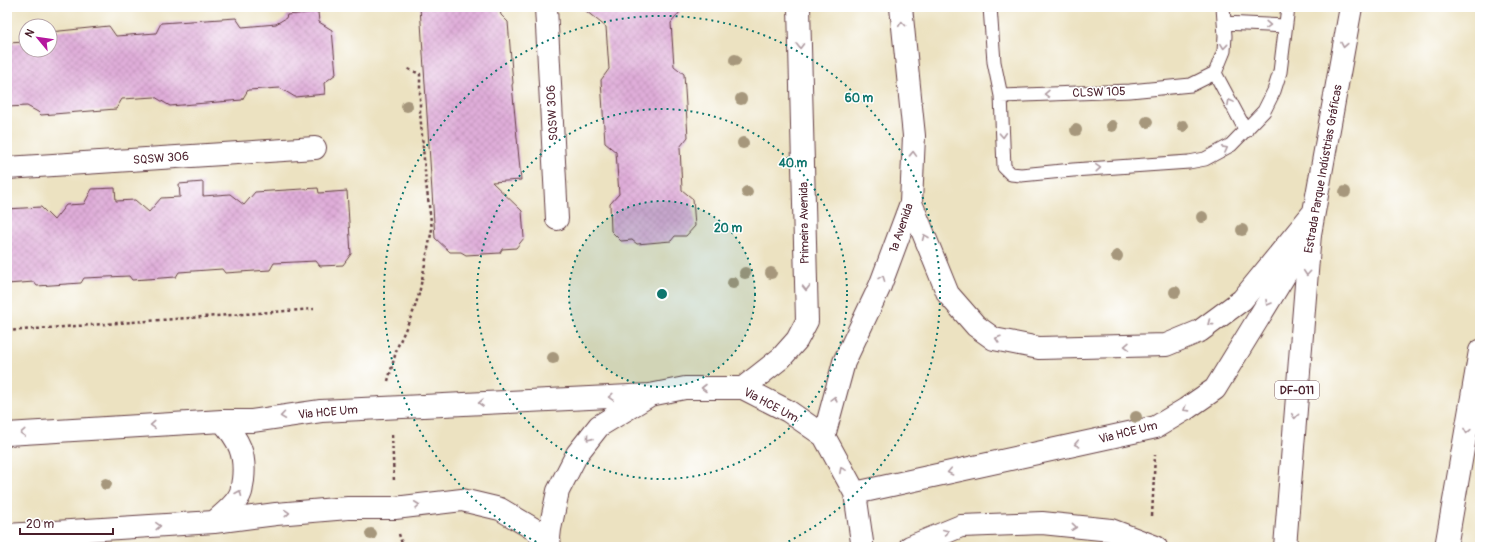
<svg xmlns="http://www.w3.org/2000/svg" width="1487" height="554" font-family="Pangolin,sans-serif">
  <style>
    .building { fill: url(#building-cross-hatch) }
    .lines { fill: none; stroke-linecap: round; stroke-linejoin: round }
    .service-casing { stroke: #623c42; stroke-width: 15 }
    .minor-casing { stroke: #623c42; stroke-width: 24 }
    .secondary-casing { stroke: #623c42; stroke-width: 24 }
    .primary-casing { stroke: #623c42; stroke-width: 24 }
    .path { stroke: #623c42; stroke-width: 2.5; stroke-dasharray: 3 3; stroke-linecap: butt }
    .service { stroke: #fff; stroke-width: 13 }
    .minor { stroke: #fff; stroke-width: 22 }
    .secondary { stroke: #fff; stroke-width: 22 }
    .primary { stroke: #fff; stroke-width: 22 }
    .tree { fill: #a6977b }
    .oneway { stroke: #ae9aa0 }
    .ring { fill: none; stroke: #0f766e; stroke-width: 2; stroke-dasharray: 2 4 }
    .labels { text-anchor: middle; stroke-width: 3; stroke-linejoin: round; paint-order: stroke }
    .shield { fill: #fff; stroke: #80626b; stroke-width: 1 }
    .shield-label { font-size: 11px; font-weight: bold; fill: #4a1f2b }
    .street-label { font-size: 12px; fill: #4a1f2b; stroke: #fff }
    .centre { fill: #0f766e; stroke: #fff; stroke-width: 2 }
    .ring-label { font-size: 12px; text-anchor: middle; font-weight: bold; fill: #0f766e; stroke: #fff; stroke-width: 3; stroke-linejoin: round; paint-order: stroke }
  </style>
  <defs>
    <pattern id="building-cross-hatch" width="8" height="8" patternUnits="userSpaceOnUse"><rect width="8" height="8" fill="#dfadd9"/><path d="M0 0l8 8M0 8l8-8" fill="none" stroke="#c194ba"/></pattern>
  </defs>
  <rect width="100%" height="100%" fill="#fff"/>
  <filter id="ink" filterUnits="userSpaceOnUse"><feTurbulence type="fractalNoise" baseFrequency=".025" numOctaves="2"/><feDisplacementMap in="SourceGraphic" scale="8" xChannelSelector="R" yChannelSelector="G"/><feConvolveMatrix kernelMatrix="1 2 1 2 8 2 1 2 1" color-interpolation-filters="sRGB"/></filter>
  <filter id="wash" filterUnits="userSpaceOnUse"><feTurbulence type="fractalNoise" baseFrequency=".012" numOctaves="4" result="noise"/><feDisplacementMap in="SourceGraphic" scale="16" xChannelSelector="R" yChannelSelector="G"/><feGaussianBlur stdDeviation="0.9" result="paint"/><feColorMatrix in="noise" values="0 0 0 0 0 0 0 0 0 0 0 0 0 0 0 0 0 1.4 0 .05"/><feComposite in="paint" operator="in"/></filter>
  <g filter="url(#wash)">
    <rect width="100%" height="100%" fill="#ece2c1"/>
    <g id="blocks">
      <path class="building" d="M420,7H499L501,15L508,22L513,83L512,85L521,180L492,182L522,211L524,238L516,248L502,249L500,253L466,255L461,252H450L435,238Z
        M581,7H684L671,23L674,66L684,74L688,137L680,147L682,190L693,199L695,226L686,236H675L671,241L637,244L632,240L621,241L611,231L610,204L619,194L616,152L605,143L601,80L609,69L606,27Z
        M318,12L319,22L332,30L336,74L324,83L325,94L295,97L280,88L248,90L242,100L170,106L155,97L122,99L116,109L41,115L38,112L27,106L7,107V43L26,42V50H50V32L109,26L116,36L156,33L161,23L236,18L242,27L276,24L286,18L287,15Z
        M203,182V196L230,194L244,205L255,192L318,188L319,193L347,191L351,254L343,265L320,266L316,261L274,263L270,270L225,273L222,269L179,272L176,277L132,280L129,276L84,278L81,283L37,286L34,282L7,284V209L41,207L54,220L66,205L84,204L92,189L115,188L116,201L135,200L149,212L161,198L180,197L179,184Z"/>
    </g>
  </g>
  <g filter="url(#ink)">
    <use href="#blocks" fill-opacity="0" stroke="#623c42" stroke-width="1"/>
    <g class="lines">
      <defs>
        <path id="service" d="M990,7L994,62L1001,96L1004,167L1011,174L1021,175L1073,170L1189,162L1205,159L1231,145L1264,111L1274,91L1280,72L1288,7
          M1224,23L1285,26
          M1215,73L1246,131
          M1001,96L1130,91L1191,85L1215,73L1224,51L1225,36L1223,7"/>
        <path id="minor" d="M546,7L557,219
          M7,168L315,148"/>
        <path id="secondary" d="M743,388L781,358L797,340L807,321L799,7
          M7,434L222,421H252L321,411L650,395
          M824,436L844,362L880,286L911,203L914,136L901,7
          M855,493L1156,427L1186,409L1215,389L1310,234
          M214,522C223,514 237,504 241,492C242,489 242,484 243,480C246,454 239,440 222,421
          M7,535L214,522L276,514L348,508H395L462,500L500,509L549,538
          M550,547L549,538L550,529L558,491L577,454L599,426L650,395L685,388H743L788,411L824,436L855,493L862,542L861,547
          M910,547L961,526L1042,523L1111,530L1156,547"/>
        <path id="primary" d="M911,203L948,294L976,326L994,339L1039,348L1166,345L1200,331L1242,300L1313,213
          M1285,547L1310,234L1351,7
          M1446,547L1480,351"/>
      </defs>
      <use href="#service" class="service-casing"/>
      <use href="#minor" class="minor-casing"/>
      <use href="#secondary" class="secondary-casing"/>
      <use href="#primary" class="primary-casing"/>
      <path class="path" d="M7,331L314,309
        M388,381L397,348L414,310L419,294L432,229L426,183L420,112V74L408,69
        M392,435L394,482
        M1152,516L1155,455
        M399,534L403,547"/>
      <use href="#service" class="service"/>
      <use href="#minor" class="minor"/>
      <use href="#secondary" class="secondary"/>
      <use href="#primary" class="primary"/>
    </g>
    <g class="tree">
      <circle cx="735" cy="60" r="6"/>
      <circle cx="741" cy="99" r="6"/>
      <circle cx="407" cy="106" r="6"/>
      <circle cx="1147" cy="122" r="6"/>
      <circle cx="1112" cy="126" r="6"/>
      <circle cx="1183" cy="126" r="6"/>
      <circle cx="1076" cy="130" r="6"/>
      <circle cx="743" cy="143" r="6"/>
      <circle cx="747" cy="192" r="6"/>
      <circle cx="1345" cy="192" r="6"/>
      <circle cx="1202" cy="217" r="6"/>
      <circle cx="1242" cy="230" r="6"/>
      <circle cx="1117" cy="256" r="6"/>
      <circle cx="745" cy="273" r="6"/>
      <circle cx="771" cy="273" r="6"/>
      <circle cx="733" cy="283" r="6"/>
      <circle cx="1175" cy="292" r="6"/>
      <circle cx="553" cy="358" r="6"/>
      <circle cx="1136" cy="417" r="6"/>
      <circle cx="106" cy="484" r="6"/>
      <circle cx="371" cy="534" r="6"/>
    </g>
    <defs><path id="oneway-chevron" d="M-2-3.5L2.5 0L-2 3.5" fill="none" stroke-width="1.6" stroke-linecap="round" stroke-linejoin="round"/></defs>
    <g class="oneway">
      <use href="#oneway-chevron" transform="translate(902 24) rotate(-95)"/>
      <use href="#oneway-chevron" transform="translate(1268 25) rotate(2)"/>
      <use href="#oneway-chevron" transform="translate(1344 45) rotate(100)"/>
      <use href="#oneway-chevron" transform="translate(800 46) rotate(89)"/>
      <use href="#oneway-chevron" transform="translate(1224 46) rotate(96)"/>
      <use href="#oneway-chevron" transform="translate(1047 94) rotate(179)"/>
      <use href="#oneway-chevron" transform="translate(1230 102) rotate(-118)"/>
      <use href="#oneway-chevron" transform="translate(1003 135) rotate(87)"/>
      <use href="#oneway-chevron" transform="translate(1225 149) rotate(-28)"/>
      <use href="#oneway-chevron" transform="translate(913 154) rotate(-88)"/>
      <use href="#oneway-chevron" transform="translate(1098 168) rotate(-4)"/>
      <use href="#oneway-chevron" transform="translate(925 237) rotate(-112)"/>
      <use href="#oneway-chevron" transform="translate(1307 273) rotate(95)"/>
      <use href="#oneway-chevron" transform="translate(882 278) rotate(-69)"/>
      <use href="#oneway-chevron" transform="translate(806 288) rotate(89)"/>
      <use href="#oneway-chevron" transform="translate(1268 303) rotate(121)"/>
      <use href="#oneway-chevron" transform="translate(1210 323) rotate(143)"/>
      <use href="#oneway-chevron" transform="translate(998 339) rotate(-163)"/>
      <use href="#oneway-chevron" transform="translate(1127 346) rotate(179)"/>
      <use href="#oneway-chevron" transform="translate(704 388) rotate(180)"/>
      <use href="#oneway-chevron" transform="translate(611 397) rotate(177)"/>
      <use href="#oneway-chevron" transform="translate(834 399) rotate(-75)"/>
      <use href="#oneway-chevron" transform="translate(481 403) rotate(177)"/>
      <use href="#oneway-chevron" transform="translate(1186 409) rotate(148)"/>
      <use href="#oneway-chevron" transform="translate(283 416) rotate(172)"/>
      <use href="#oneway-chevron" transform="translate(1295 416) rotate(95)"/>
      <use href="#oneway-chevron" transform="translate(153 425) rotate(177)"/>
      <use href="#oneway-chevron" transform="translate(1467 431) rotate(100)"/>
      <use href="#oneway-chevron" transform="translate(23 433) rotate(177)"/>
      <use href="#oneway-chevron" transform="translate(589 438) rotate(129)"/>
      <use href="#oneway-chevron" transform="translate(1077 444) rotate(168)"/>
      <use href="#oneway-chevron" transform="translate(842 470) rotate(-118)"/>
      <use href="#oneway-chevron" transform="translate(950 472) rotate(168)"/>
      <use href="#oneway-chevron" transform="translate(239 493) rotate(-67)"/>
      <use href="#oneway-chevron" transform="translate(417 505) rotate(-6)"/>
      <use href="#oneway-chevron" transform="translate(287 513) rotate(-4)"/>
      <use href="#oneway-chevron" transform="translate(158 526) rotate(-3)"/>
      <use href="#oneway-chevron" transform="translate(1074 527) rotate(6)"/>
      <use href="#oneway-chevron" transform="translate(946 532) rotate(-23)"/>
    </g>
  </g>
  <circle cx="662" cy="294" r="93" fill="#0f766e" fill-opacity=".12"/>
  <g class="ring">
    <circle cx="662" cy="294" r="93"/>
    <circle cx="662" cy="294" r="185"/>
    <path d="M547 547A278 278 0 1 1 777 547"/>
  </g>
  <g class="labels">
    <rect class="shield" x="1275" y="381" width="44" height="18" rx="3"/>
    <g class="shield-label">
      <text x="1297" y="394">DF-011</text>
    </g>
    <g class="street-label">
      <text transform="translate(1099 92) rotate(-2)" y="4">CLSW 105</text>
      <text transform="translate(552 113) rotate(-93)" y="4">SQSW 306</text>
      <text transform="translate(161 158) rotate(-4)" y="4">SQSW 306</text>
      <text transform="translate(1323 169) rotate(-80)" y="4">Estrada Parque Indústrias Gráficas</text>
      <text transform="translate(804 223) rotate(-91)" y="4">Primeira Avenida</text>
      <text transform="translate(901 228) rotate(-71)" y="4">1ª Avenida</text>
      <text transform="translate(771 405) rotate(28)" y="4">Via HCE Um</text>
      <text transform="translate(328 412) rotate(-5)" y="4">Via HCE Um</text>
      <text transform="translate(1128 432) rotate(-14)" y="4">Via HCE Um</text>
    </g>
  </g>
  <circle cx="662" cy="294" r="6" class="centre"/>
  <g class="ring-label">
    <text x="859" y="102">60 m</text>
    <text x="793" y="167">40 m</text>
    <text x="728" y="232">20 m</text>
  </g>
  <rect width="1487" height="554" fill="none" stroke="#fff" stroke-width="24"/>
  <g transform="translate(38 38) rotate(299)"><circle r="19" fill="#ffffff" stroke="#b7a5aa"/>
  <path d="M0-3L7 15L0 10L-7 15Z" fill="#b5179e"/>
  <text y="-6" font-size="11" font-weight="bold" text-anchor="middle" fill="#4a1f2b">N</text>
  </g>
  <path d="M20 528v6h93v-6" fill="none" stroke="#4a1f2b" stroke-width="2"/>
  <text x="26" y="528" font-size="12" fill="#4a1f2b" stroke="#ffffff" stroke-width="3" paint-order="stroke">20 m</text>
</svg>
